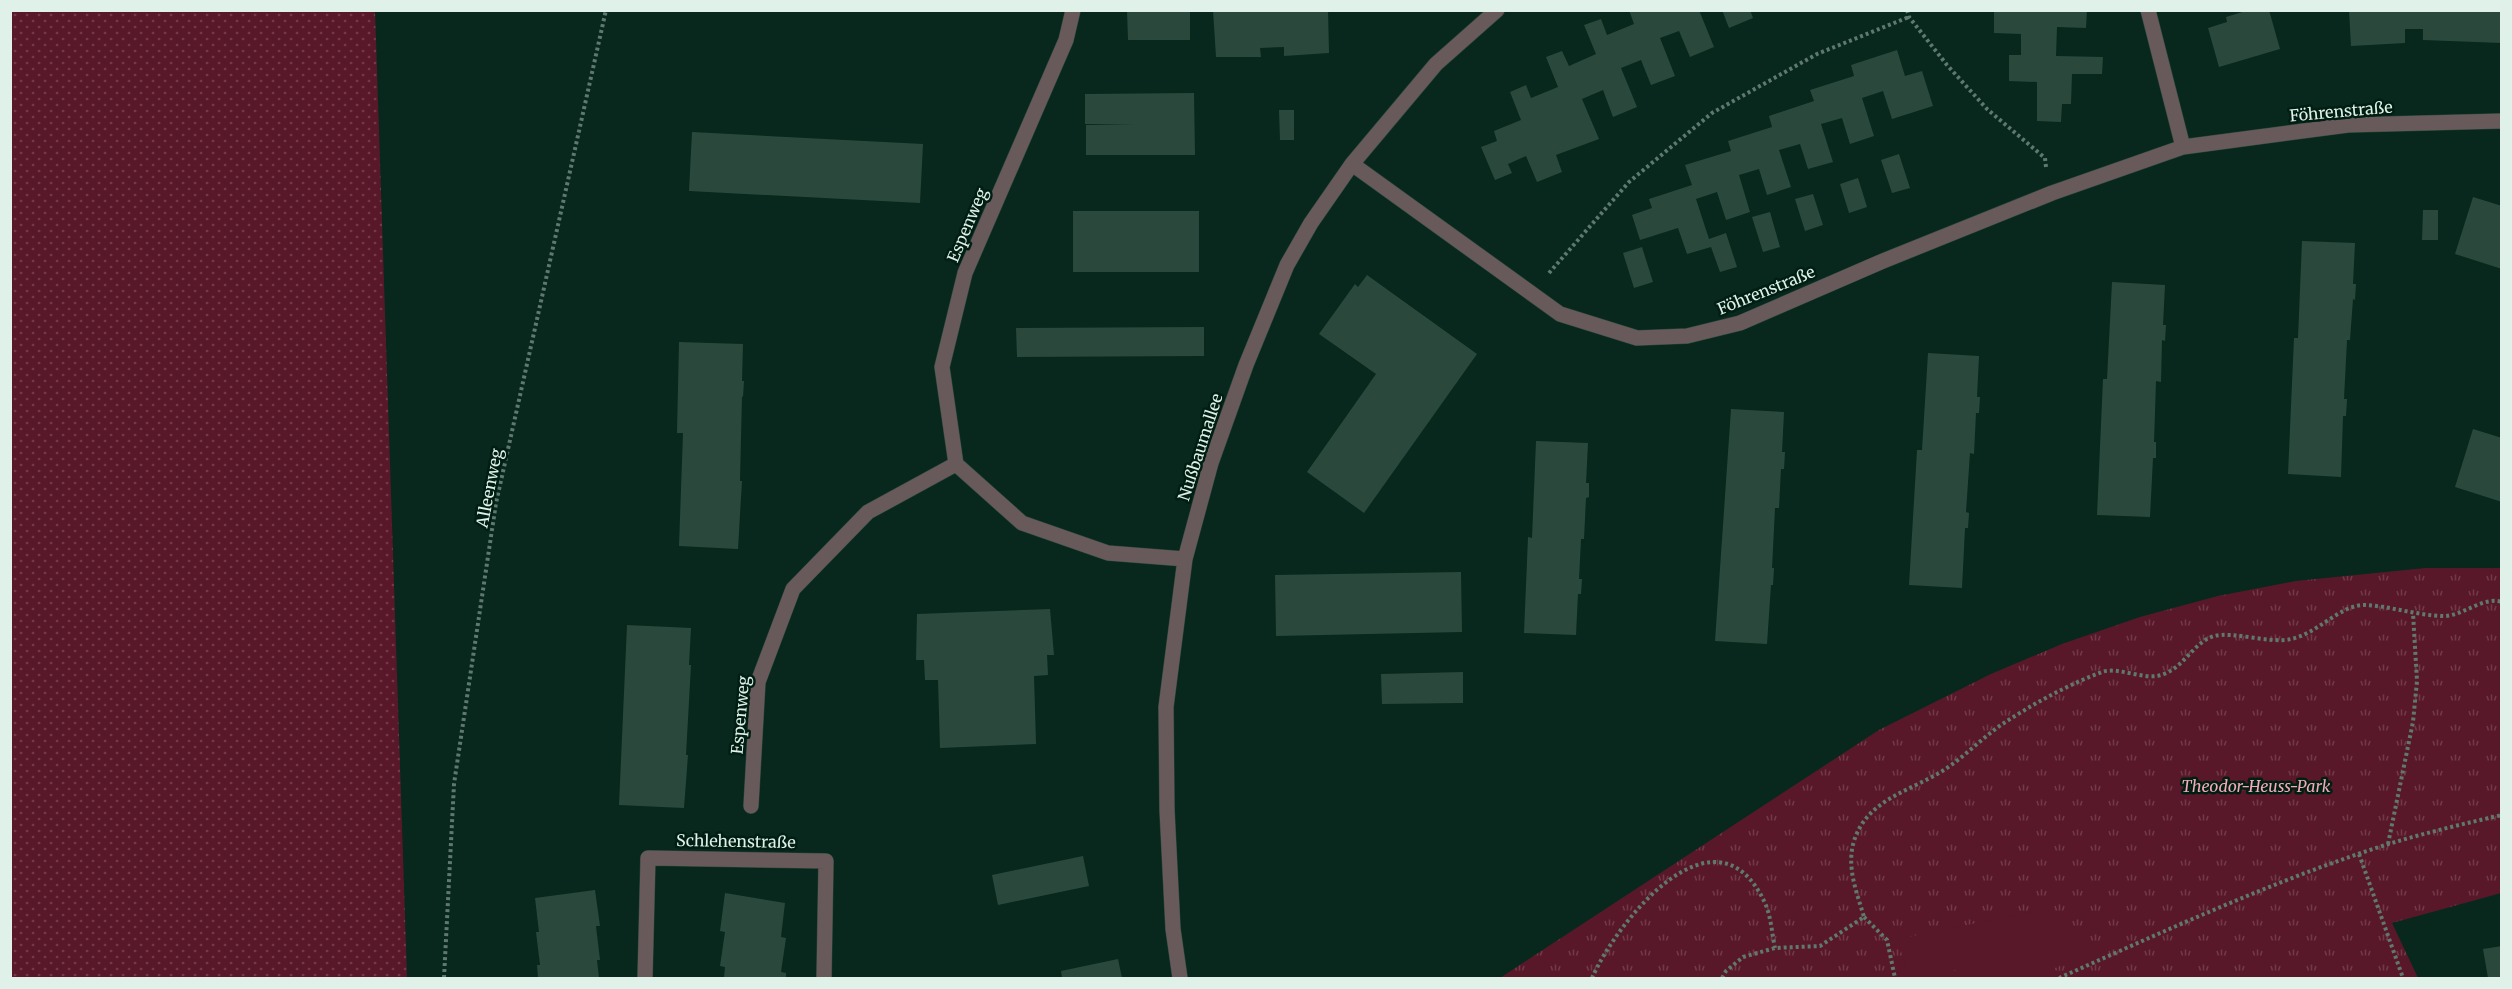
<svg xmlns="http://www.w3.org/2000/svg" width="2512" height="989" font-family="Merriweather,serif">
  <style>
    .grass { fill: url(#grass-dots) }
    .park { fill: url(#park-tufts) }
    .pitch { fill: #59182a }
    .building { fill: #2a493c }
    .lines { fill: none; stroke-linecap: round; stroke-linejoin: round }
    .minor-casing { stroke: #264439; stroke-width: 16 }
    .path { stroke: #5f796f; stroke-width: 4; stroke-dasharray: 3 3; stroke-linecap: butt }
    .minor { stroke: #68595b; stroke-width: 15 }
    .labels { text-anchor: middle; stroke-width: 5; stroke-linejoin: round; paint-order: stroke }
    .street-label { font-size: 16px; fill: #dff1e8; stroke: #001e13 }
    .park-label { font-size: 16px; font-style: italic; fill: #f4abb7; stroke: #001e13 }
  </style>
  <defs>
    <pattern id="grass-dots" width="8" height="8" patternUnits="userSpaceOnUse" patternTransform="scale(1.5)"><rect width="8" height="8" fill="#59182a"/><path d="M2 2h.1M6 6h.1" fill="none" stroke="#703a49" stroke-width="1.8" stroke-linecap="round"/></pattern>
    <pattern id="park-tufts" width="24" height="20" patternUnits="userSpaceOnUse" patternTransform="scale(1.5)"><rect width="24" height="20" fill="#59182a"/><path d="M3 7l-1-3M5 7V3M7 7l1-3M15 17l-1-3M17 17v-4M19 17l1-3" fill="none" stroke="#703a49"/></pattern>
  </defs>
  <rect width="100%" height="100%" fill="#08281d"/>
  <path class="grass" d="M10,11H375L407,978H11Z"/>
  <path class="park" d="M2426,568H2501V893L2392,923L2418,978H1500L1879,730L1991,674L2062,644L2140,617L2218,596L2296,581Z"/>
  <path class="pitch" d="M2037,911L2047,915L2087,954L2032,978H1966L1961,971L1954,970L1925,978H1908L1898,939Z"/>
  <path class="building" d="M1127,10H1190V40H1128Z
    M1213,10H1328L1329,53L1284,56V47L1260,48L1261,57H1216Z
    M1629,10H1699L1714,47L1690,57L1679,31L1660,38L1675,76L1651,85L1641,60L1621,68L1637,107L1613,117L1603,90L1582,99L1599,139L1556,155L1562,172L1537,182L1526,156L1508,164L1512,173L1495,180L1481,147L1497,141L1494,131L1521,120L1510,92L1526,85L1531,98L1558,87L1546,57L1562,51L1569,66L1596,54L1584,25L1601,19L1607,35L1634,24Z
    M1722,10H1750L1753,18L1729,28Z
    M1994,10H2087L2086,28L2057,27L2056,56L2103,57L2102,74H2072L2071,104H2062L2061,122L2037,121V82L2009,81V55H2021V34L1994,33Z
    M2249,10H2269L2280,49L2219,67L2208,28L2227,22L2226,17Z
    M2349,10H2502V43L2423,40V29H2405V43L2351,46Z
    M1897,50L1905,76L1922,71L1933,106L1892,119L1883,91L1862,98L1874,136L1850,144L1842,118L1821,124L1833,162L1808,169L1800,144L1779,150L1791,187L1767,195L1759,169L1739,175L1750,212L1726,220L1717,192L1696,199L1709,239L1726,233L1737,267L1720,272L1711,247L1687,254L1678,228L1640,240L1632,215L1652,208L1649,199L1692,185L1685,165L1731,151L1728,141L1772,127L1769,116L1814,101L1810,90L1854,76L1851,65Z
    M1194,93L1195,155H1086V125L1134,124H1085V94Z
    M1279,110H1294V140H1280Z
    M692,132L923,144L920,203L689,191Z
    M1899,154L1910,188L1892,193L1881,160Z
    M1858,178L1867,207L1849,213L1840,184Z
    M1813,194L1823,225L1805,231L1795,199Z
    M2473,197L2502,206V269L2455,254Z
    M2423,210H2438V240H2422Z
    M1073,211H1199V272H1073Z
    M1770,212L1780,247L1763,252L1752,217Z
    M2302,241L2355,243L2353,284H2356L2355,300L2353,299L2350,340H2347L2344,399H2347L2346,416H2343L2341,477L2288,474L2294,338H2298Z
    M1642,247L1653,282L1634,288L1623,253Z
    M1367,275L1477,354L1364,513L1307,472L1376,374L1319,334L1355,284L1358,287Z
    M2112,282L2165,285L2163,325H2166L2165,341L2162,340L2161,382L2156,381L2154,442H2156V458H2153L2150,517L2097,515L2103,379H2107Z
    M1204,327V356L1017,357L1016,328Z
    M679,342L743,344L742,381H744L743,397L742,396L740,481H742L738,549L679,546L683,433H677Z
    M1928,353L1979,356L1977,397H1980L1979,413H1976L1974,454L1970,453L1966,512L1969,513L1968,528H1965L1962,588L1909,585L1917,450H1922Z
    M1731,409L1784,412L1782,452H1785L1784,469H1781L1779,508H1775L1772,568H1774L1773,585H1771L1767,644L1715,641Z
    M2473,429L2502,438V502L2455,487Z
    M1536,441L1588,443L1586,483H1589V497L1586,498L1584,539H1581L1579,579H1582L1581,594H1578L1576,635L1524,633L1528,537L1532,538Z
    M1461,572L1462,632L1276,636L1275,575Z
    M1050,609L1054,655H1047L1048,675L1034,676L1036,744L940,748L938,680H925L924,660H916L917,614Z
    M627,625L691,628L689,665H691L686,755H688L684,808L619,805Z
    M1463,672V703L1382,704L1381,674Z
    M1083,856L1089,886L998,905L992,875Z
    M595,890L600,926H596L600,960H597L599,978H538L537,965H540L536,932H539L535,898Z
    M725,893L785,903L781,937L786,938L781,972L786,973V978H724L725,967L720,966L725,932L720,931Z
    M2502,946V978H2488L2483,949Z
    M1118,959L1122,978H1062L1061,971Z"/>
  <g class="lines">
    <defs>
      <path id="minor" d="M2148,10L2183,147
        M1352,164L1560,314L1637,338L1687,336L1740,323L1883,261L2052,193L2183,147L2348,125L2502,121
        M956,464L942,367L965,273L1066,40L1073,10
        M751,806L758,682L793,589L868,512L956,464L1022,523L1108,553L1185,559
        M645,978L648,858L826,861L824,978
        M1180,978L1173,929L1167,810L1166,707L1185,559L1211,463L1246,365L1287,265L1311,223L1352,164L1436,64L1497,10"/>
    </defs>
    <use href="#minor" class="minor-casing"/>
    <path class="path" d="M1907,10L1909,17L1947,65L1987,109L2045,158L2046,167
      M1549,273L1629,182L1712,113L1817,54L1909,17
      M2388,844L2413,722L2417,681L2413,613
      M2359,854L2403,978
      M1864,917L1887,940L1895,978
      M444,978L454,784L496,503L606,10
      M1592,978C1617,921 1716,798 1765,903C1771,916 1772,934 1775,948
      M1722,978L1726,971L1743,957L1775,948L1820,946L1864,917C1857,893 1846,867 1854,841C1867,799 1911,791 1944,770C1964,757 1981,739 2001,725C2031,705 2067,685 2102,672C2119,666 2146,682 2164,674C2185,666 2194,642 2214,636C2233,631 2270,644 2291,639C2317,634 2340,605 2364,605C2391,606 2418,616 2445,616C2464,615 2484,596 2502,602
      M2059,978C2156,935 2260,887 2361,853C2407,837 2454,826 2502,815"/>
    <use href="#minor" class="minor"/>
  </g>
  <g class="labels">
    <g class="street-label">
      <text transform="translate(2341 111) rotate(-5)" y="6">Föhrenstraße</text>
      <text transform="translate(967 225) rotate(-67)" y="6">Espenweg</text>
      <text transform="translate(1766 290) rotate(-22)" y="6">Föhrenstraße</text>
      <text transform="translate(1200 447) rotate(-72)" y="6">Nußbaumallee</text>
      <text transform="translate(489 488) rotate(-79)" y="6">Alleenweg</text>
      <text transform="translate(740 715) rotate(-85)" y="6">Espenweg</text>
      <text transform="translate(736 841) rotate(1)" y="6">Schlehenstraße</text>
    </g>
    <g class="park-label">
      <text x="2256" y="792">Theodor-Heuss-Park</text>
    </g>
  </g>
  <rect width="2512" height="989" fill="none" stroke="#dff1e8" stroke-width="24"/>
</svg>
